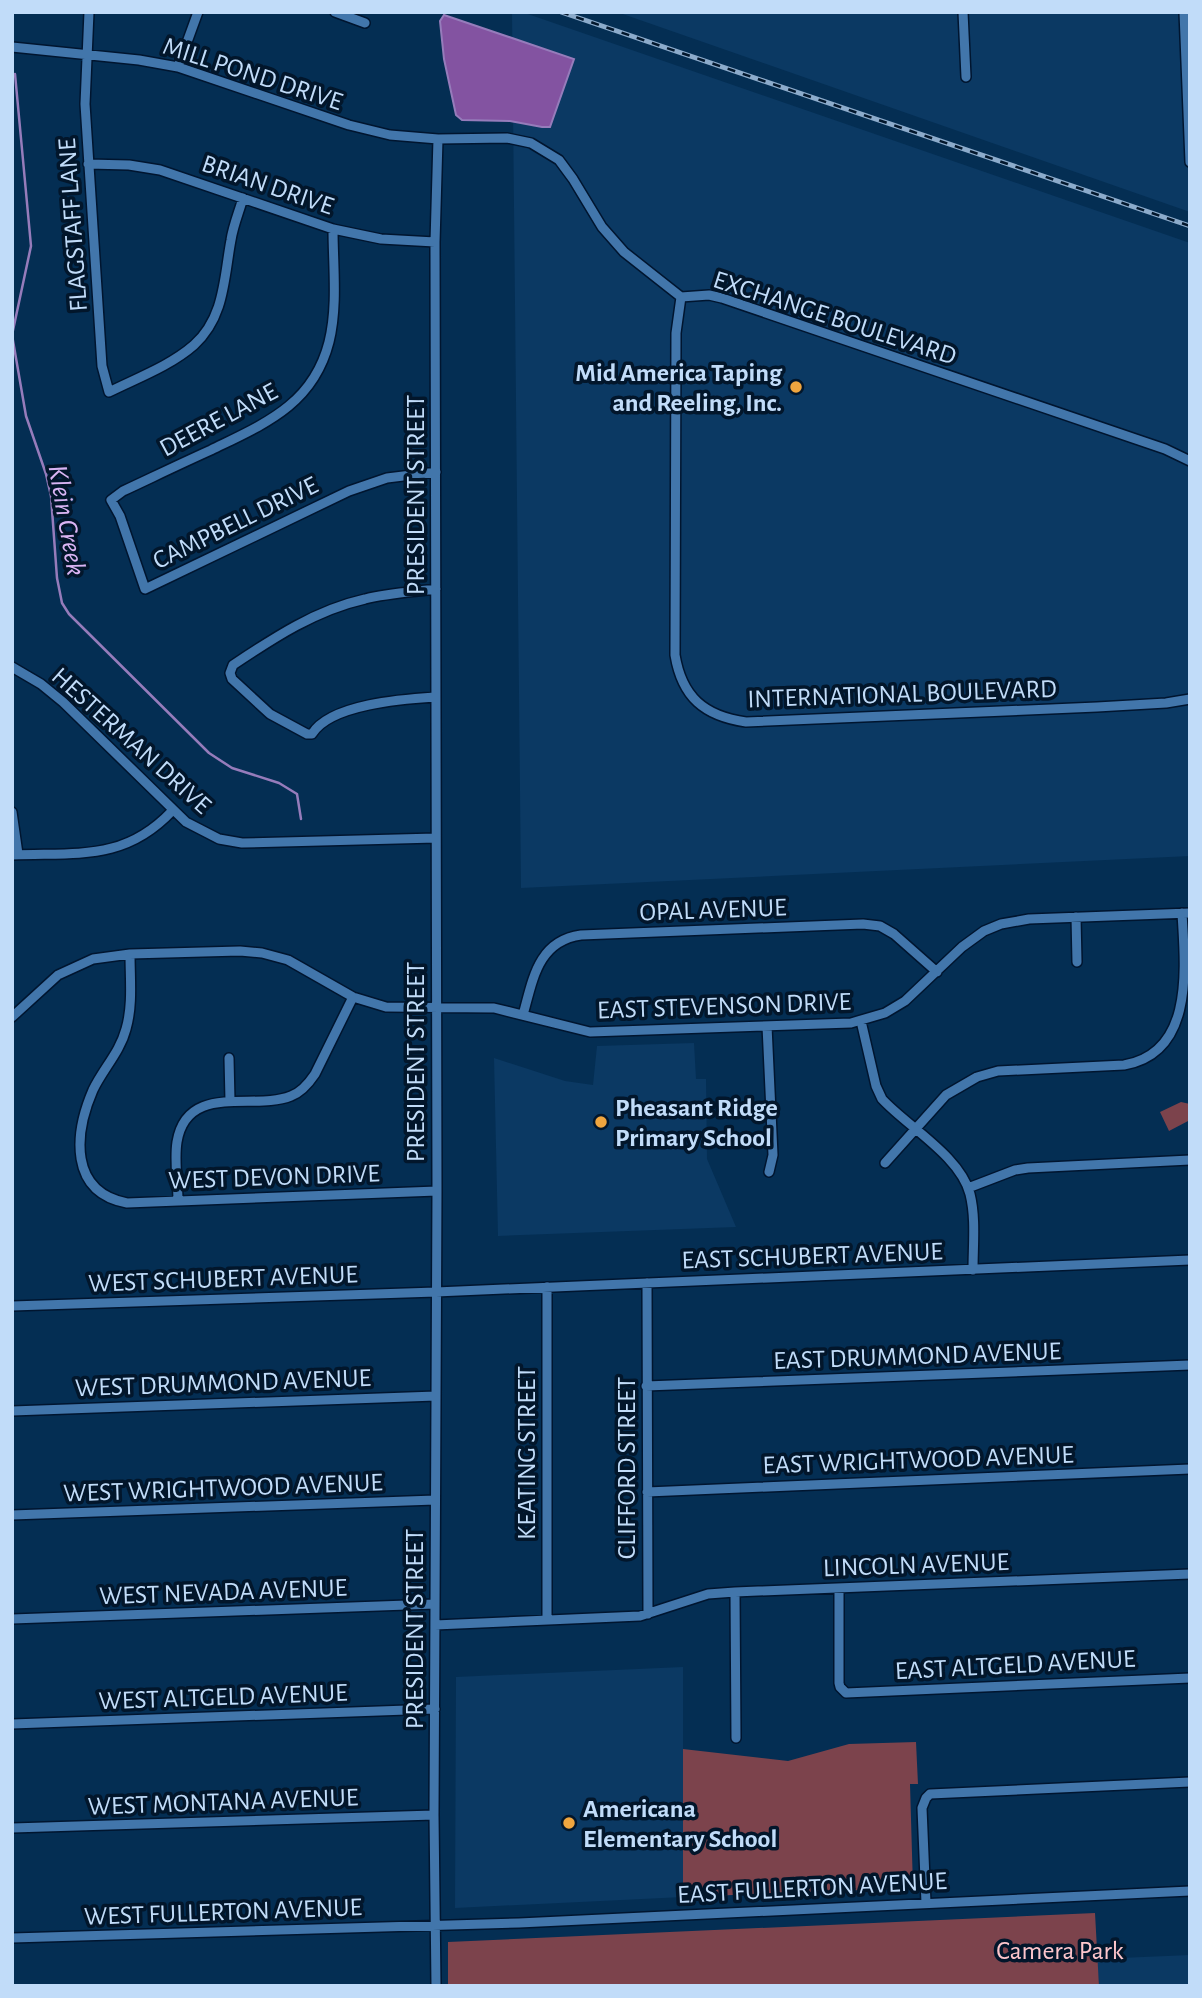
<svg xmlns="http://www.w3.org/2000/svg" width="1202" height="1998" font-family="'Alegreya Sans',sans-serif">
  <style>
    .built { fill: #0b3963 }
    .green { fill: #7c434c }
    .water { fill: #8353a1; stroke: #967cbb; stroke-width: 2 }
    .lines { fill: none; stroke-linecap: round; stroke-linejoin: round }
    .stream { stroke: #967cbb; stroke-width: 2.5 }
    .minor-casing { stroke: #00152f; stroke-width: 12 }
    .minor { stroke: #4276ab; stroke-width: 9 }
    .rail-casing { stroke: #8cabcb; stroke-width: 5 }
    .rail { stroke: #02162b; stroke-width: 2.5; stroke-dasharray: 8; stroke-linecap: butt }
    .poi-dot { fill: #f0a63f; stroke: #02162b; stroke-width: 2.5 }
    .labels { text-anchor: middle; stroke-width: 7; stroke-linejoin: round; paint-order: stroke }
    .street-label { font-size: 26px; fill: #c1dcf9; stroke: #02162b }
    .poi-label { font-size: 26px; font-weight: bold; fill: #c1dcf9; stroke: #02162b; text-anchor: start }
    .park-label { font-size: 26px; fill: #fdc6cc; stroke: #02162b }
    .water-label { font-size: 28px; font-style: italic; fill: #d9b4f3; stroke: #02162b }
  </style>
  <rect width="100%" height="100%" fill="#042e53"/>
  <path class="built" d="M512,12H522L1190,243V856L521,888Z
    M617,12H1190V212Z
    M694,1043L696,1079H706L707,1159L736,1227L498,1236L494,1058L565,1081L593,1085L597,1046Z
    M683,1667V1897L455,1908L456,1677Z
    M1190,1955V1986H1099L1097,1959Z"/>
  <path class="green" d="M1181,1102L1190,1104V1120L1169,1131L1160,1112Z
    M916,1742L918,1784H910L913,1888L683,1897V1749L788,1761L849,1744Z
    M1095,1913L1099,1986H448V1942Z"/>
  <path class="water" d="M444,15L574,59L550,127H542L510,121L462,120L456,115L444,59L440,21Z"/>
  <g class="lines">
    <path class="stream" d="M15,74L31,246L12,335L26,416L46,474L51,496L57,578L62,603L69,614L209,753L232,768L279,783L297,794L301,819"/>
    <defs>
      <path id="minor" d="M89,12L85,104L102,366L109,392C137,378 170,366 194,345C225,317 224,277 231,240C233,226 239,212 243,198
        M335,12L365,23
        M963,12L966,77
        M1184,12L1190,162
        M12,47L139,60L178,67L349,125L390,135L438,139L507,138L531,143L559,160L573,179L602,227L624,252L681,297L709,295L722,298L1165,449L1190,461
        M178,67L198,12
        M88,164L129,165L160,170L333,229L381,239L435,242
        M333,229C333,265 338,306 329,342C313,405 264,424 211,450C182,463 153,477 123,491L111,500L120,516L145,589L349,491L387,478L436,472
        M681,297L676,333L675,655C682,697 704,716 746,722L1097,707L1166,703L1190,699
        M12,667L41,684L63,702L186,822L219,839L242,843L436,838
        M435,697C404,699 330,704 312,734H307L270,714L232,679L230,673L233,665C275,637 316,610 365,599C388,593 412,592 436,589
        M12,812L18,854
        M12,855C76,852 124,862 172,811
        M1076,917L1077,962
        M130,954C130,979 133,1005 126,1029C120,1052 103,1069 93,1090C74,1134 69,1192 127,1203L437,1191
        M523,1015C533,979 538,941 581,935L863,924L880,926L894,934L937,972
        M12,1017L58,975L93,959L130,954L240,951L262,953L288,960L353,997L386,1007L494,1008L590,1032L851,1023L885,1013L905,1001L962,947L984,931L1001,924L1029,919L1190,913
        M861,1021L876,1086L882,1099C908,1127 960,1156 970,1194C976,1218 973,1245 973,1270
        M767,1026L773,1155L769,1172
        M229,1058L230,1101
        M885,1163L946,1095L977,1077L998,1071L1124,1065C1195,1053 1185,966 1182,913
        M968,1188L1015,1170L1028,1168L1190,1160
        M178,1201C178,1182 174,1161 177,1142C187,1082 254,1111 291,1096C302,1092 309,1083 315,1074L353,997
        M647,1283L648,1614
        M12,1306L436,1292L1190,1260
        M646,1386L1190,1365
        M12,1411L436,1396
        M647,1492L1190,1469
        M12,1515L435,1500
        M839,1588V1683L840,1687L846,1693L1190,1678
        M735,1592L736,1738
        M12,1619L435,1604
        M547,1620V1287
        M435,1625L640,1616L708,1594L735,1592L1190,1574
        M12,1724L435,1709
        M12,1828L434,1815
        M926,1903L922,1808L926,1798L930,1794L1190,1782
        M12,1938L519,1923L1190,1891
        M436,1986L434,1815L437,1191L435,242L438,139"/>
    </defs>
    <use href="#minor" class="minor-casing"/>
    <use href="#minor" class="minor"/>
    <defs>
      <path id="rail" d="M561,12L1190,226"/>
    </defs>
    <use href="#rail" class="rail-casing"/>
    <use href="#rail" class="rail"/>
  </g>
  <g class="poi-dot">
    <circle cx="796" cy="387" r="7"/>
    <circle cx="601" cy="1122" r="7"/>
    <circle cx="569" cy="1823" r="7"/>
  </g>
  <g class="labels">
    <g class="street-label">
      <text transform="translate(253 73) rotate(18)" y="9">MILL POND DRIVE</text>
      <text transform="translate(268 184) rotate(19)" y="9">BRIAN DRIVE</text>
      <text transform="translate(72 225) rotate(-94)" y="9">FLAGSTAFF LANE</text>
      <text transform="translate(835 317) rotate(18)" y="9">EXCHANGE BOULEVARD</text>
      <text transform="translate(218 419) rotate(-28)" y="9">DEERE LANE</text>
      <text transform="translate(415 495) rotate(-90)" y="9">PRESIDENT STREET</text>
      <text transform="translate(235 522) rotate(-26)" y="9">CAMPBELL DRIVE</text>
      <text transform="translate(902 693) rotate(-2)" y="9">INTERNATIONAL BOULEVARD</text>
      <text transform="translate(132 740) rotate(42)" y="9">HESTERMAN DRIVE</text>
      <text transform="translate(713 909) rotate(-2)" y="9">OPAL AVENUE</text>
      <text transform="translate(724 1005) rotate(-2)" y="9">EAST STEVENSON DRIVE</text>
      <text transform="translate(415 1062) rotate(-90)" y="9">PRESIDENT STREET</text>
      <text transform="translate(274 1176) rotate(-2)" y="9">WEST DEVON DRIVE</text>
      <text transform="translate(812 1255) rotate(-2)" y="9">EAST SCHUBERT AVENUE</text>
      <text transform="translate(223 1278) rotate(-2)" y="9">WEST SCHUBERT AVENUE</text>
      <text transform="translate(917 1355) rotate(-2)" y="9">EAST DRUMMOND AVENUE</text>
      <text transform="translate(223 1382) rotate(-2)" y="9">WEST DRUMMOND AVENUE</text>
      <text transform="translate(526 1453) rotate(-90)" y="9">KEATING STREET</text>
      <text transform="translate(918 1459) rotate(-2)" y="9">EAST WRIGHTWOOD AVENUE</text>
      <text transform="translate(626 1468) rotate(-90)" y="9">CLIFFORD STREET</text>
      <text transform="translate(223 1487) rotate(-2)" y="9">WEST WRIGHTWOOD AVENUE</text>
      <text transform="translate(916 1564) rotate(-2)" y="9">LINCOLN AVENUE</text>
      <text transform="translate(223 1591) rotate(-2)" y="9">WEST NEVADA AVENUE</text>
      <text transform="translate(414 1629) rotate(-90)" y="9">PRESIDENT STREET</text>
      <text transform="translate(1015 1664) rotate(-3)" y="9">EAST ALTGELD AVENUE</text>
      <text transform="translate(223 1696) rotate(-2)" y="9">WEST ALTGELD AVENUE</text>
      <text transform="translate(223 1801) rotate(-2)" y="9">WEST MONTANA AVENUE</text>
      <text transform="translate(812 1887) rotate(-3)" y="9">EAST FULLERTON AVENUE</text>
      <text transform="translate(223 1911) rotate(-2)" y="9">WEST FULLERTON AVENUE</text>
    </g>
    <g class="poi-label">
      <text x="782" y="381" text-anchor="end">Mid America Taping<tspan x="782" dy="30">and Reeling, Inc.</tspan></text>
      <text x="615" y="1116">Pheasant Ridge<tspan x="615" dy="30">Primary School</tspan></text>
      <text x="583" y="1817">Americana<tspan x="583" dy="30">Elementary School</tspan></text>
    </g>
    <g class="park-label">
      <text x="1060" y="1959">Camera Park</text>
    </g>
    <g class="water-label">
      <text transform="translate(68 520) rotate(80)" y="10">Klein Creek</text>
    </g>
  </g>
  <rect width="1202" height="1998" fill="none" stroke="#c1dcf9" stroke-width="28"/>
</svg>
